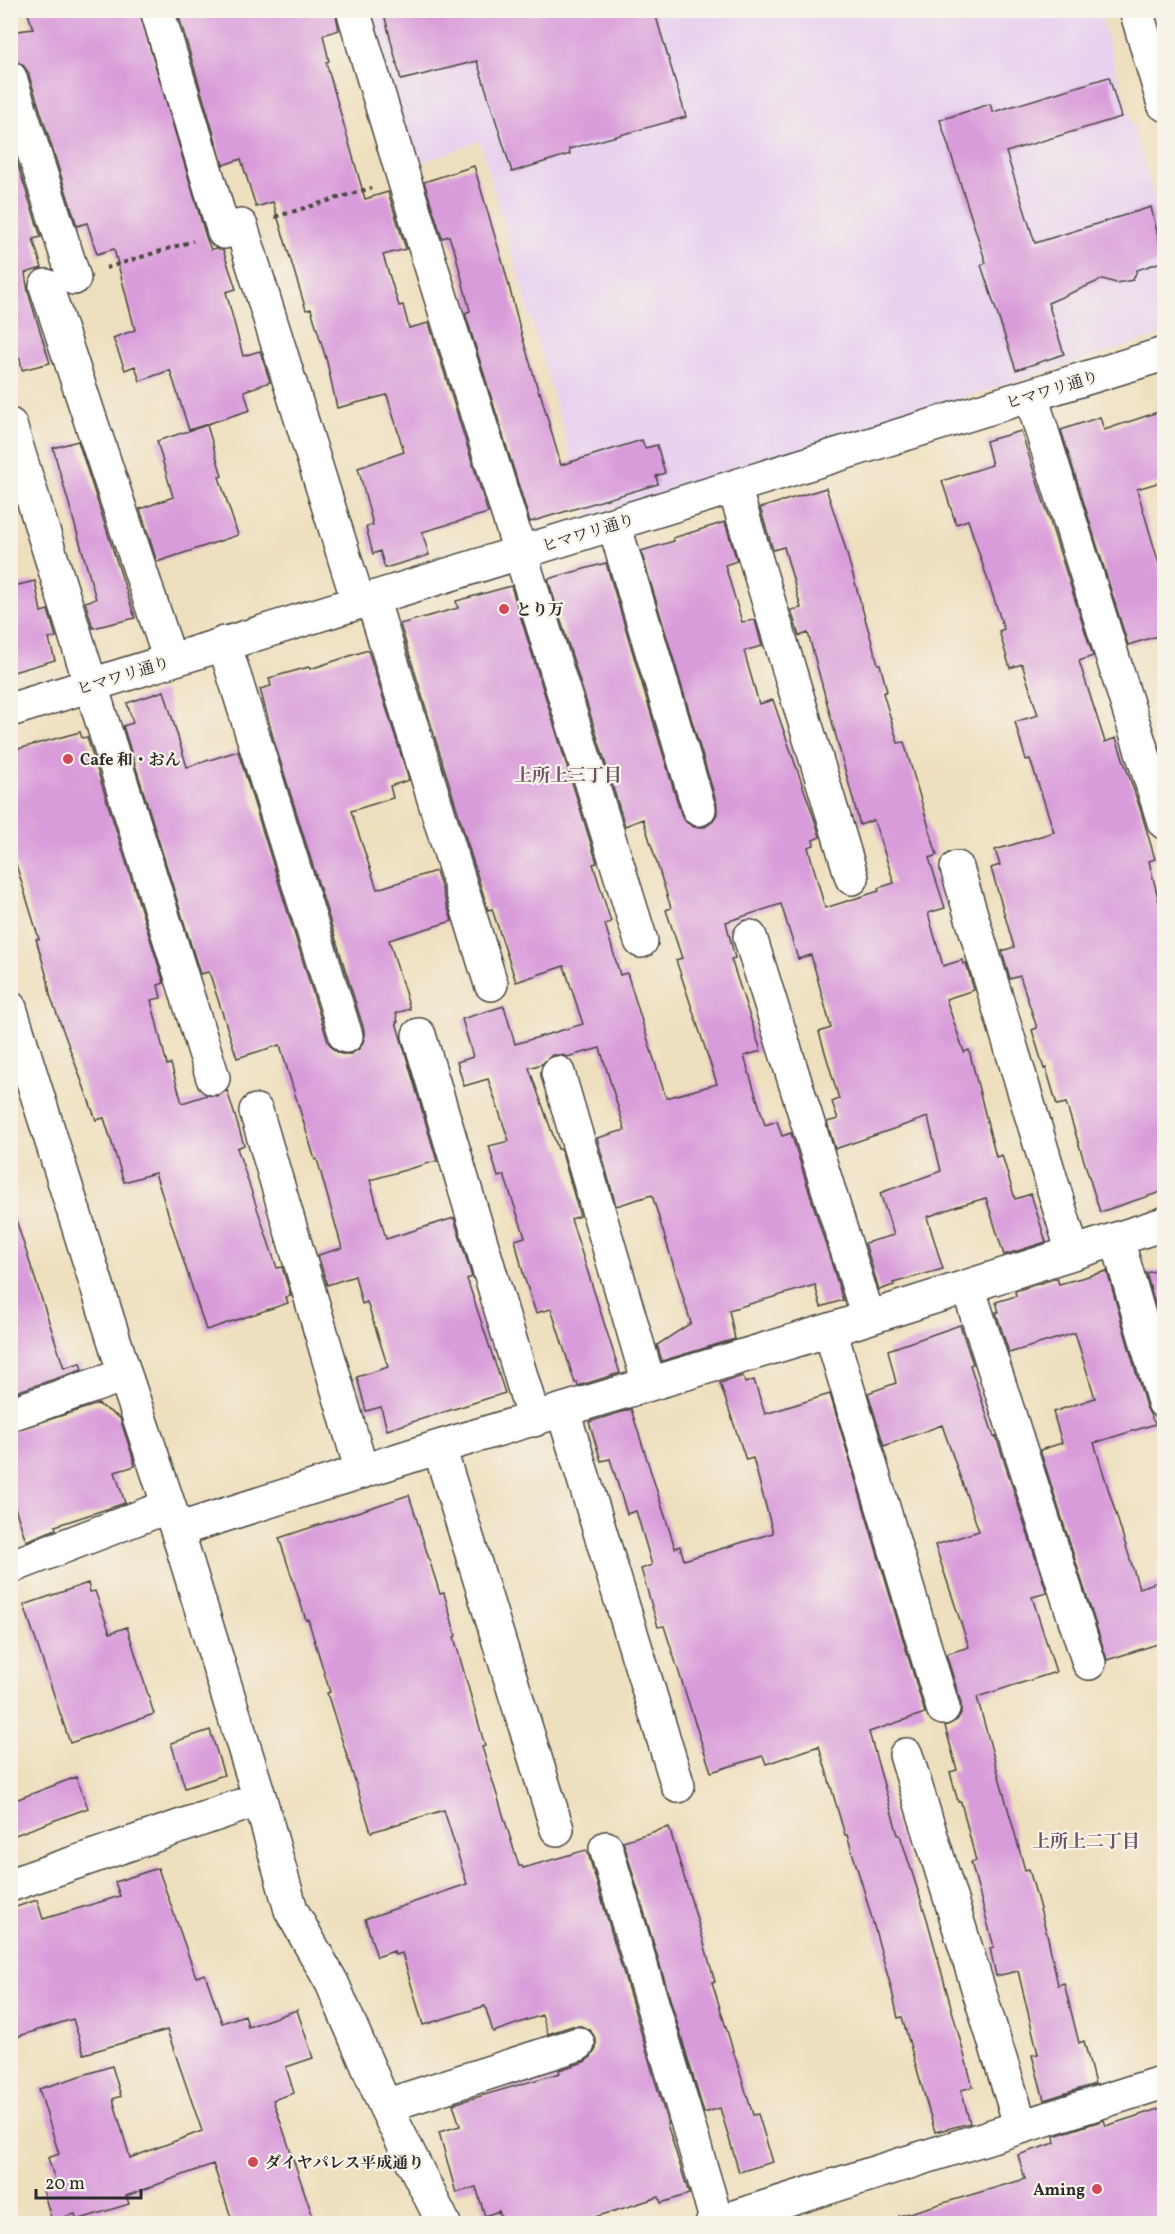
<svg xmlns="http://www.w3.org/2000/svg" width="1175" height="2234" font-family="Vollkorn,'Noto Serif JP',serif">
  <style>
    .built { fill: #e7d2ef }
    .building { fill: #d99cda }
    .lines { fill: none; stroke-linecap: round; stroke-linejoin: round }
    .minor-casing { stroke: #484641; stroke-width: 36 }
    .tertiary-casing { stroke: #484641; stroke-width: 36 }
    .path { stroke: #484641; stroke-width: 4; stroke-dasharray: 4.5 4.5; stroke-linecap: butt }
    .minor { stroke: #fff; stroke-width: 33 }
    .tertiary { stroke: #fff; stroke-width: 33 }
    .poi-dot { fill: #d1495b; stroke: #f7f3e8; stroke-width: 2 }
    .labels { text-anchor: middle; stroke-width: 4.5; stroke-linejoin: round; paint-order: stroke }
    .street-label { font-size: 16px; fill: #2b2b2b; stroke: #f7f3e8 }
    .poi-label { font-size: 16px; font-weight: bold; fill: #2b2b2b; stroke: #f7f3e8; text-anchor: start }
    .neighbourhood-label { font-size: 18px; font-weight: bold; fill: #685368; stroke: #f7f3e8 }
  </style>
  <rect width="100%" height="100%" fill="#f7f3e8"/>
  <filter id="ink" filterUnits="userSpaceOnUse"><feTurbulence type="fractalNoise" baseFrequency=".0167" numOctaves="2"/><feDisplacementMap in="SourceGraphic" scale="12" xChannelSelector="R" yChannelSelector="G"/><feConvolveMatrix kernelMatrix="1 2 1 2 8 2 1 2 1" color-interpolation-filters="sRGB"/></filter>
  <filter id="wash" filterUnits="userSpaceOnUse"><feTurbulence type="fractalNoise" baseFrequency=".008" numOctaves="4" result="noise"/><feDisplacementMap in="SourceGraphic" scale="24" xChannelSelector="R" yChannelSelector="G"/><feGaussianBlur stdDeviation="1.35" result="paint"/><feColorMatrix in="noise" values="0 0 0 0 0 0 0 0 0 0 0 0 0 0 0 0 0 1.4 0 .05"/><feComposite in="paint" operator="in"/></filter>
  <g filter="url(#wash)">
    <rect width="100%" height="100%" fill="#eedfbe"/>
    <path class="built" d="M368,11H1099L1164,231V334L588,517L480,141L416,165Z"/>
    <g id="blocks">
      <path class="building" d="M27,10H139L206,237L211,250L215,248L223,250L236,289L226,292L243,356L260,351L270,382L244,391L250,410L189,430L170,370L140,381L135,366L125,370L113,338L135,330L114,249L97,254L87,223L77,226L28,72L22,64L10,60V32L33,29Z
        M177,10H335L339,30L323,35L329,61L326,62L365,199L388,192L406,249L383,255L399,306L403,305L409,328L429,323L488,513L422,532L429,555L385,568L380,551L373,554L366,527L373,525L358,468L404,452L387,395L337,408L327,362L311,309L306,310L273,202L256,207L241,159L223,165Z
        M383,10H654L686,117L569,149L570,154L512,172L477,61L401,80Z
        M1109,77L1121,117L1006,152L1035,243L1151,207L1164,261L1137,270L1133,280L1116,283L1103,279L1048,303L1064,354L1016,370L981,265L986,263L940,120L990,104L993,112Z
        M10,141L41,237L33,239L42,268L25,273L28,292L50,363L22,370L20,358L10,361Z
        M474,166L504,267L522,336L539,393L540,392L561,465L642,440L645,448L657,445L665,473L656,476L658,484L530,522L465,313L470,311L454,248H453L449,236L442,238L424,182Z
        M1164,410V481L1137,489L1164,581V634L1128,645L1061,430L1100,417L1104,430Z
        M207,425L222,476L219,477L238,535L157,562L140,509L173,497L157,441Z
        M1021,431L1093,656L1079,661L1105,742L1116,738L1140,808L1155,859L1149,861L1164,923V1191L1100,1212L1066,1103L1057,1105L1046,1068L1044,1069L1032,1030L1037,1028L1020,976L1010,979L1002,951L1014,947L991,868L1000,865L995,850L1054,832L1030,759L1026,760L1015,722L1038,715L1022,664L1010,668L999,631L1004,629L968,520L956,524L942,481L992,465L986,441Z
        M78,441L135,618L93,628L85,602L96,599L53,448Z
        M826,488L843,540L878,664H880L887,691L883,693L898,743L904,742L937,855L929,858L945,908L928,913L943,966L962,960L963,964L966,963L974,990L946,999L964,1052L969,1050L996,1157L1002,1155L1015,1199L1031,1194L1046,1242L1004,1255L986,1198L958,1206L927,1217L943,1269L893,1283L894,1285L879,1290L865,1243L894,1235L880,1193L941,1171L928,1117L835,1149L827,1122L838,1119L832,1102L839,1099L819,1032L831,1028L811,955L798,959L781,904L726,922L735,958L731,959L761,1051L744,1056L765,1125L777,1121L782,1136L791,1133L843,1300L821,1307L815,1285L729,1310L735,1339L662,1361L657,1345L691,1323L652,1195L616,1206L597,1138L625,1130L600,1048L567,1057L562,1055H552L542,1064L529,1068L558,1149H561L580,1216L571,1219L620,1373L578,1386L577,1382L575,1383L551,1309L536,1313L524,1277L515,1240L525,1237L504,1175L498,1177L489,1146L509,1141L488,1079L464,1086L457,1062L473,1057L462,1019L504,1006L515,1044L583,1024L564,966L516,982L492,909L488,910L400,624L458,608L456,601L511,586L597,863L593,864L611,922L605,924L620,975L627,973L666,1098L717,1084L676,960L682,958L666,910L671,908L643,819L625,826L548,579L606,563L681,814L686,822L694,827H705L712,822L717,814V804L641,551L674,541L673,538L725,522L737,561L725,565L742,622L755,620L762,646L744,651L759,704L773,700L815,821L820,837L813,840L814,845L808,847L825,908L879,891L878,888L894,883L874,820L860,825L808,633L799,636L791,610L801,608L784,547L773,550L760,508Z
        M35,581L41,612L48,610L56,637L49,639L55,660L10,673V587Z
        M368,650L409,780L390,786L393,798L351,811L377,889L436,871L452,921L389,940L410,1009L396,1013L398,1022H396L437,1161L370,1180L386,1239L454,1218L472,1277L467,1279L505,1393L387,1430L381,1407L366,1411L357,1377L388,1367L367,1302L362,1304L355,1276L327,1285L318,1255L342,1248L317,1159L315,1160L280,1045L237,1058L209,972L200,974L123,726L133,723L127,703L164,691L187,767L238,751L328,1042L334,1050L341,1054H351L360,1048L364,1040V1030L274,741L260,689L271,686L269,678L309,667L310,669Z
        M80,732L82,738L87,737L164,983L158,985L161,998L151,1000L167,1065L171,1064L182,1103L207,1095L218,1096L227,1090L244,1145L237,1148L277,1268L282,1267L291,1296L286,1297L288,1303L206,1330L155,1173L124,1182L104,1118L96,1120L50,995L48,981L36,939H39L10,845V751Z
        M10,1220H16L64,1368L80,1363L82,1370L10,1394Z
        M1164,1269V1336L1146,1273Z
        M1107,1271L1146,1407L1155,1424L1094,1443L1139,1588L1164,1580V1642L1107,1660L1040,1450L1062,1443L1053,1412L1095,1398L1075,1333L1009,1353L996,1312H999L996,1302L1016,1296L1015,1291L1057,1278L1059,1284Z
        M960,1325L973,1364L970,1365L994,1437L996,1436L1047,1593L1032,1597L1056,1672L977,1697L1025,1870L1029,1869L1048,1938L1058,1985L1064,1983L1079,2043L1084,2041L1095,2084L1044,2100L1032,2055L1038,2054L1018,1971L996,1976L990,1948L994,1947L971,1862L976,1861L961,1802H958L950,1772L957,1770L945,1726L957,1720L961,1713V1703L946,1654L969,1647L935,1545L979,1531L942,1425L884,1446L868,1393L896,1383L888,1350Z
        M743,1376L745,1383L754,1380L765,1414L830,1394L925,1713L869,1732L898,1835H900L927,1919L973,2087L961,2090L970,2123L935,2132L902,2017L898,2018L892,1991L865,1894L847,1835H845L819,1746L766,1764L763,1756L711,1772L664,1626L658,1627L641,1569L652,1565L636,1511L627,1514L610,1459L601,1461L589,1422L631,1409L675,1548L680,1546L684,1560L773,1533L753,1458L746,1460L720,1383Z
        M98,1404L120,1418L133,1458L135,1466L115,1472L125,1503L55,1526L56,1529L26,1541L10,1493V1432Z
        M409,1495L440,1594L444,1593L456,1636L454,1637L485,1746L482,1747L519,1866H522L523,1868L586,1850L588,1853L668,2124H667L689,2194L661,2203L659,2197L576,2223H503L499,2211L485,2216L476,2187L456,2193L439,2132L460,2126L453,2104L560,2073L559,2070L584,2062L591,2057L596,2049V2039L590,2030L581,2026H572L548,2034L542,2015L493,2032L485,2006L423,2025L402,1953L395,1955L394,1951L377,1957L365,1919L467,1884L444,1810L371,1832L327,1693L330,1692L308,1619L306,1620L279,1538Z
        M88,1583L90,1592L95,1591L110,1633L127,1627L154,1714L70,1743L24,1605Z
        M210,1730L224,1775L185,1788L171,1743Z
        M76,1777L88,1808L10,1837V1802Z
        M669,1827L702,1936L715,1982H712L753,2115L758,2114L773,2162L739,2172L720,2108L704,2113L623,1841Z
        M158,1868L196,1977L205,1974L222,2023L245,2015L248,2027L297,2010L313,2058L286,2067L294,2093L273,2100L315,2223H233L213,2164L126,2196L129,2204L77,2220L75,2214L52,2221L42,2187L56,2183L48,2158L59,2154L39,2089L112,2066L121,2096L113,2099L130,2158L202,2131L167,2030L84,2054L73,2019L10,2039V1909L37,1900L43,1919L120,1896L115,1882Z
        M1164,2107V2223H900L899,2216L1025,2179L1018,2155L1055,2143L1054,2136L1104,2120L1106,2126Z"/>
    </g>
  </g>
  <g filter="url(#ink)">
    <use href="#blocks" fill-opacity="0" stroke="#484641" stroke-width="1.5"/>
    <g class="lines">
      <defs>
        <path id="minor" d="M157,10L224,232
          M353,10L404,179L641,941
          M10,78L74,278
          M241,226L358,601
          M46,286L170,660
          M1031,396L1164,822
          M10,425L213,1078
          M734,487L852,878
          M614,524L699,809
          M372,598L491,984
          M224,643L346,1036
          M10,710L1164,354
          M957,868L1073,1253
          M750,937L868,1317
          M10,1008L125,1375L177,1530L260,1799L291,1910L332,1983L385,2106L444,2224
          M419,1035L534,1420
          M558,1073L649,1384
          M256,1111L362,1472
          M1117,1239L1164,1402
          M968,1287L1089,1663
          M830,1330L943,1708
          M563,1411L678,1786
          M10,1414L125,1375
          M439,1447L557,1829
          M177,1530L439,1447L830,1330L1164,1224
          M10,1567L169,1506
          M906,1755L1021,2127
          M606,1848L717,2222
          M10,1885L260,1799
          M385,2106L578,2044
          M712,2224L1164,2082"/>
        <path id="tertiary" d="M1136,10L1164,104"/>
      </defs>
      <use href="#minor" class="minor-casing"/>
      <use href="#tertiary" class="tertiary-casing"/>
      <path class="path" d="M275,217L371,188
        M106,268L193,241"/>
      <use href="#minor" class="minor"/>
      <use href="#tertiary" class="tertiary"/>
    </g>
  </g>
  <g class="poi-dot">
    <circle cx="504" cy="609" r="6"/>
    <circle cx="68" cy="759" r="6"/>
    <circle cx="253" cy="2162" r="6"/>
    <circle cx="1097" cy="2189" r="6"/>
  </g>
  <g class="labels">
    <g class="street-label">
      <text transform="translate(1052 389) rotate(-17)" y="6">ヒマワリ通り</text>
      <text transform="translate(588 532) rotate(-17)" y="6">ヒマワリ通り</text>
      <text transform="translate(123 675) rotate(-17)" y="6">ヒマワリ通り</text>
    </g>
    <g class="poi-label">
      <text x="516" y="615">とり万</text>
      <text x="80" y="765">Cafe 和・おん</text>
      <text x="265" y="2168">ダイヤパレス平成通り</text>
      <text x="1085" y="2195" text-anchor="end">Aming</text>
    </g>
    <g class="neighbourhood-label">
      <text x="568" y="781">上所上三丁目</text>
      <text x="1086" y="1847">上所上二丁目</text>
    </g>
  </g>
  <rect width="1175" height="2234" fill="none" stroke="#f7f3e8" stroke-width="36"/>
  <path d="M36 2189v9h105v-9" fill="none" stroke="#2b2b2b" stroke-width="3"/>
  <text x="45" y="2189" font-size="18" fill="#2b2b2b" stroke="#f7f3e8" stroke-width="4.5" paint-order="stroke">20 m</text>
</svg>
